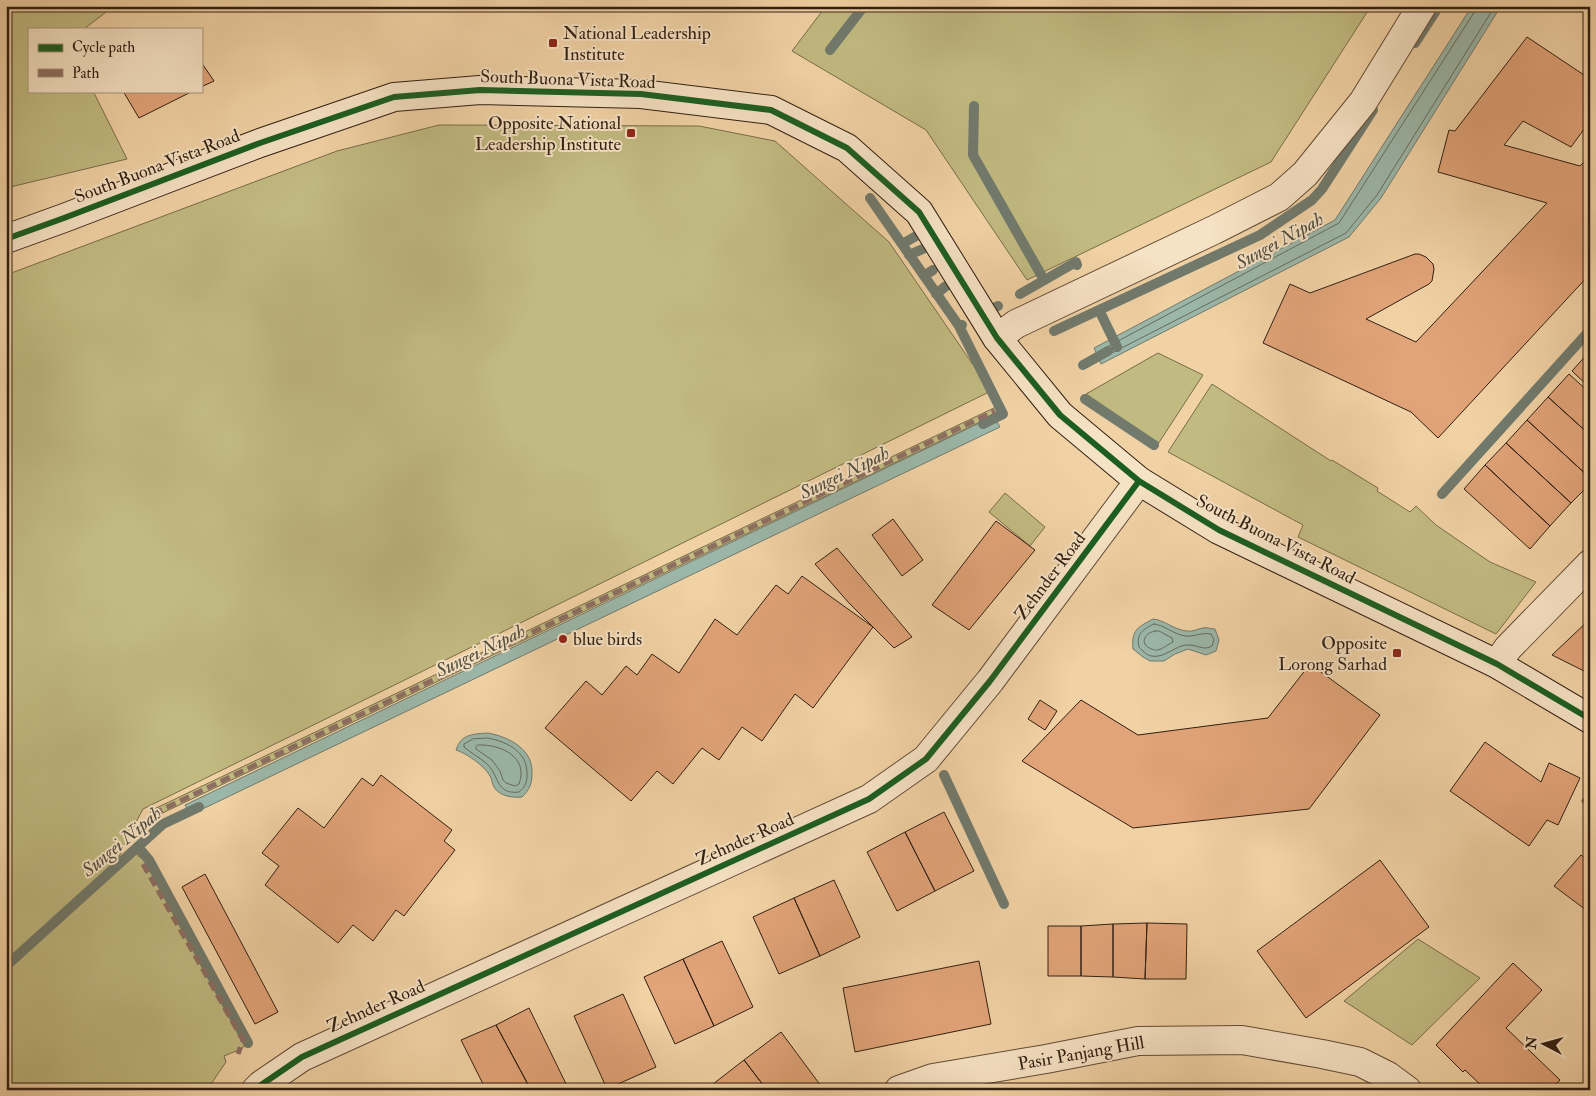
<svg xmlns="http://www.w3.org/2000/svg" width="1596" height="1096" font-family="'IM FELL Double Pica',serif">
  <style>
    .green { fill: #c1ba81; stroke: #796c4a }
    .water { fill: #9bb7a9; stroke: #717a6d }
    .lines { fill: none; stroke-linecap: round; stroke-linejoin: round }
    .shore { stroke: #666b5e; stroke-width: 1 }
    .stream { stroke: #717a6d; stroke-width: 10 }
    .building { fill: #e1a378; stroke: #311f12 }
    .street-casing { stroke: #614c37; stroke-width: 30 }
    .secondary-casing { stroke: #311f12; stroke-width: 30 }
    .street { stroke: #f6e2c4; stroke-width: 28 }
    .secondary { stroke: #f6e2c4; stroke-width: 28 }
    .quiet { stroke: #8d6e63; stroke-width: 5; stroke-dasharray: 10 5; stroke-linecap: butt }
    .cycleway-casing { stroke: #f6e2c4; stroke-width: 9 }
    .cycleway { stroke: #1b5e20; stroke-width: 6 }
    .poi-dot { fill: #8f2418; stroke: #f6e2c4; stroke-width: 2 }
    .labels { text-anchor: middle; stroke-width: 4; stroke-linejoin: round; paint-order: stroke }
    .poi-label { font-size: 18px; fill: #311f12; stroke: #f6e2c4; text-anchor: start }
    .street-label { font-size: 18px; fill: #311f12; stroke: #f6e2c4 }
    .water-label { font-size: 19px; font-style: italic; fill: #514d3f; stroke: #f6e2c4 }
  </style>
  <rect width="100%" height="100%" fill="#f1d2a5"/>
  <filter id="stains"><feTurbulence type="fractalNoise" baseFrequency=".004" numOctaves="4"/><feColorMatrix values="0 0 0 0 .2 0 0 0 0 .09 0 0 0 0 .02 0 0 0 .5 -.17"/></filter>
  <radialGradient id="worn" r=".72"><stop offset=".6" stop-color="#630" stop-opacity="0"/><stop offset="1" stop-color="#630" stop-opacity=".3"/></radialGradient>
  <path class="green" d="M6,6H114L84,29H29V91H93L127,159L6,188Z
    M826,6H1371L1271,162L1027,280L926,130L792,51Z
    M439,125L699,126L775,141L889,242L991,391L143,809L125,843L112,874L136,852L139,857L144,858L247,1044L241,1049L224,1056L226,1062L207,1090H6V275L337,151Z
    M1158,353L1203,375L1158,444L1086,394Z
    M1212,384L1331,461L1332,460L1378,488L1377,491L1410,512L1416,506L1436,525L1490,562L1536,582L1496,634L1298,537L1303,525L1168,452Z
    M998,406L1002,408L1001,412L152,818L150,811Z
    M1005,493L1045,527L1030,546L989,512Z
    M1418,939L1480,978L1412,1045L1344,1001Z"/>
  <path class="water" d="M1472,6H1501L1381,198L1349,237L1101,364L1094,348L1335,220Z
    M994,416L1000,427L190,815L185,805Z
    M1153,619C1165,620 1174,630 1187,631C1193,632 1197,629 1203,628C1207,627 1211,629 1215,629L1219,640L1216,651L1206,655L1188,649L1175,654L1164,661H1150L1143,657L1133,649C1131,630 1138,627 1153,619Z
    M488,733C509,737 533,749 532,773C532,785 529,790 522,797C512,798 499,796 494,787C492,784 492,779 490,776C485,766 466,753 456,750C461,734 473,734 488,733Z"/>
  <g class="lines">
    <path class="shore" d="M1476,6L1475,11L1339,223L1103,349L1101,352L1103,355L1106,356L1346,233L1377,195L1495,6
      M1154,624C1165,625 1174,635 1186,636C1194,637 1202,632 1211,634L1214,640L1212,646C1204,651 1198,645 1189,645C1176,644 1165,659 1151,656C1146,655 1142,650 1139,647C1136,634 1143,629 1154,624Z
      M1155,631H1159L1172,638L1173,642C1168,644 1163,649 1158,650C1152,651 1141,645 1145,638C1146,634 1151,632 1155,631Z
      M488,738C508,742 528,752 527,775C527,783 525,787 519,792C495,795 500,775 486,763C479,757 471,753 464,747V744L473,739Z
      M478,745C501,744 529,757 519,784L515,786L506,783L503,780L500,771L492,760L476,749V747Z"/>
    <path class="stream" d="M1415,43L1439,6
      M830,50L864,6
      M974,106L973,155L1044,280
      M870,198L959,326L962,325
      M902,244L918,235
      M909,255L925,248
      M924,276L933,270
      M936,294L946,286
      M1020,294L1076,262L1077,265
      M983,313L998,306
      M1101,314L1117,347
      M959,326L1003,414L983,424
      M1054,331L1260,235L1312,200L1322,189L1373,110
      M1083,365L1108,351
      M1085,399L1154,445
      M1442,494L1590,330
      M944,775L1004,904
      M138,847L149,860L248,1043
      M6,966L163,824L199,807"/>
  </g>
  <path class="building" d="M1527,37L1590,79V121L1571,147L1523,121L1504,145L1580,166L1590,156V274L1438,438L1411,412L1263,343L1290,284L1310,293L1415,254H1419L1426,257L1433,264L1434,269L1432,281L1429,284L1366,319L1416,342L1547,203L1438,172L1449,130L1455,131Z
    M201,62L214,81L201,87Z
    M123,91H193L139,118Z
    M1590,351V388L1572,371Z
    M1569,374L1590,393V435L1548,397Z
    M1548,397L1590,435V478L1527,420Z
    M1527,420L1590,478V484L1571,503L1506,443Z
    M1506,443L1571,503L1550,526L1485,465Z
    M1485,465L1550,526L1530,549L1464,489Z
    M893,519L923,560L902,576L872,535Z
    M996,521L1035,550L969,630L932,605Z
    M837,548L912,637L894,648L848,602L815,564Z
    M802,576L873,627L813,708L795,694L762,741L742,727L719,760L702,748L673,784L657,771L631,801L545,728L586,681L602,695L626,666L637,675L652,654L679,673L715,619L737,635L776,585L788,594Z
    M1590,619V674L1552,655Z
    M1310,664L1380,715L1309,809L1133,828L1022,761L1081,700L1138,735L1268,718Z
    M1040,700L1057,711L1045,730L1028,719Z
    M1485,742L1541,782L1549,763L1580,778L1558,825L1547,820L1529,846L1450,791Z
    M381,775L452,830L444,841L455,850L404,916L396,910L373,941L353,925L338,943L265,885L279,866L262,853L298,808L324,828L362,778L373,786Z
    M944,812L974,871L935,891L905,832Z
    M905,832L935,891L897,911L867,852Z
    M1581,855L1590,862V905L1586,910L1554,886Z
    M1380,860L1429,927L1306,1018L1257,951Z
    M205,874L278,1012L255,1024L182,887Z
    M834,880L860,937L820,956L794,898Z
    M794,898L820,956L779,974L753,917Z
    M1147,923L1145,979L1113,977V924Z
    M1147,923L1187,924L1186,979H1145Z
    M1113,924V977L1081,976V926Z
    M1048,926H1081V976H1048Z
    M722,941L753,1007L714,1026L683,959Z
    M683,959L714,1026L675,1044L644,977Z
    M979,961L991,1024L855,1052L843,988Z
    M1513,963L1542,990L1506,1028L1560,1080L1551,1090H1486L1465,1070L1463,1072L1436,1045Z
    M623,994L656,1067L607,1089L574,1016Z
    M529,1008L569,1090H531L496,1025Z
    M496,1025L531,1090H486L461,1040Z
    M781,1032L824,1090H767L744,1060Z
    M744,1060L767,1090H709L708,1088Z"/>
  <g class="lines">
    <defs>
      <path id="street" d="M997,338L1016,324L1214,230L1279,197L1305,174L1363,102L1422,6
        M1497,664L1508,648L1590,564
        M256,1090L261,1085L302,1057L869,799L926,759L990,681L1139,481
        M899,1090L933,1078L1046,1059L1138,1041L1242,1040L1322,1054L1360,1062L1388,1076L1407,1090"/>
      <path id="secondary" d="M6,239L64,218L260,143L394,97L480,90L641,94L771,110L847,148L919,212L997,338L1060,415L1139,481L1219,530L1497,664L1590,719"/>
    </defs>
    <use href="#street" class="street-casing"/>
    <use href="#secondary" class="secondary-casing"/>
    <use href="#street" class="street"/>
    <use href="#secondary" class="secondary"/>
    <path class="quiet" d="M1590,794L1584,801L1590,806
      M153,814L995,411
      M143,864L243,1040L238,1054"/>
    <defs>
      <path id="cycleway" d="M6,239L64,218L260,143L394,97L480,90L641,94L771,110L847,148L919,212L997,338L1060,415L1139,481L1219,530L1497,664L1590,719
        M256,1090L261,1085L302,1057L869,799L926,759L990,681L1139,481"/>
    </defs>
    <use href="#cycleway" class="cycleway-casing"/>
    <use href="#cycleway" class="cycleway"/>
  </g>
  <g class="poi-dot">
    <rect x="548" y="38" width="10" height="10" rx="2.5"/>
    <rect x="626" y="128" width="10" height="10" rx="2.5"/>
    <circle cx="563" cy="639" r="5"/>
    <rect x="1392" y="648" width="10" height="10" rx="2.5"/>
  </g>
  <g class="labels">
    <g class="poi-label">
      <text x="563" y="39">National Leadership<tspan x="563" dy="21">Institute</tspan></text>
      <text x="621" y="129" text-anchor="end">Opposite National<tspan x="621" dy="21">Leadership Institute</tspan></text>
      <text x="573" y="645">blue birds</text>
      <text x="1387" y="649" text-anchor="end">Opposite<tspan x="1387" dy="21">Lorong Sarhad</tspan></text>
    </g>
    <g class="street-label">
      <text transform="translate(568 79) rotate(2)" y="6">South Buona Vista Road</text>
      <text transform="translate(157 166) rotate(-21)" y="6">South Buona Vista Road</text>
      <text transform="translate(1276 539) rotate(27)" y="6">South Buona Vista Road</text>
      <text transform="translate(1050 576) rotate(-53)" y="6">Zehnder Road</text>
      <text transform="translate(745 839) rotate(-24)" y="6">Zehnder Road</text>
      <text transform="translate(376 1006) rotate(-24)" y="6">Zehnder Road</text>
      <text transform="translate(1081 1053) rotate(-10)" y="6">Pasir Panjang Hill</text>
    </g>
    <g class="water-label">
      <text transform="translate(1279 240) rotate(-29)" y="7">Sungei Nipah</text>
      <text transform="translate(844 472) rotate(-26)" y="7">Sungei Nipah</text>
      <text transform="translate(480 650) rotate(-26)" y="7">Sungei Nipah</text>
      <text transform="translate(121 841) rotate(-40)" y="7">Sungei Nipah</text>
    </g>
  </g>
  <rect width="1596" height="1096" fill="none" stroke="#f1d2a5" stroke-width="25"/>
  <rect x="8" y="8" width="1581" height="1081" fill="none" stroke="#311f12" stroke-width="2.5"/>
  <rect x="12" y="12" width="1571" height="1071" fill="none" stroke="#311f12"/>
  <rect x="28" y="28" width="175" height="65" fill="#f6e2c4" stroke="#a7947d"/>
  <rect x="38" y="44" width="25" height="8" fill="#1b5e20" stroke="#a7947d"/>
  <text x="72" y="52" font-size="15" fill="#311f12">Cycle path</text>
  <rect x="38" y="69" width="25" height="8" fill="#8d6e63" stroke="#a7947d"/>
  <text x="72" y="78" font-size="15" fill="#311f12">Path</text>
  <g transform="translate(1544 1044) rotate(276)" stroke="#f6e2c4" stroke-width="4" paint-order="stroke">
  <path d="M0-4L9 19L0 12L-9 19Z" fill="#311f12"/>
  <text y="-8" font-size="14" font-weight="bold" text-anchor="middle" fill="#311f12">N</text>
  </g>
  <rect width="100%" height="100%" filter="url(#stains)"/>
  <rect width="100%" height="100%" fill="url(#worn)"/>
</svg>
